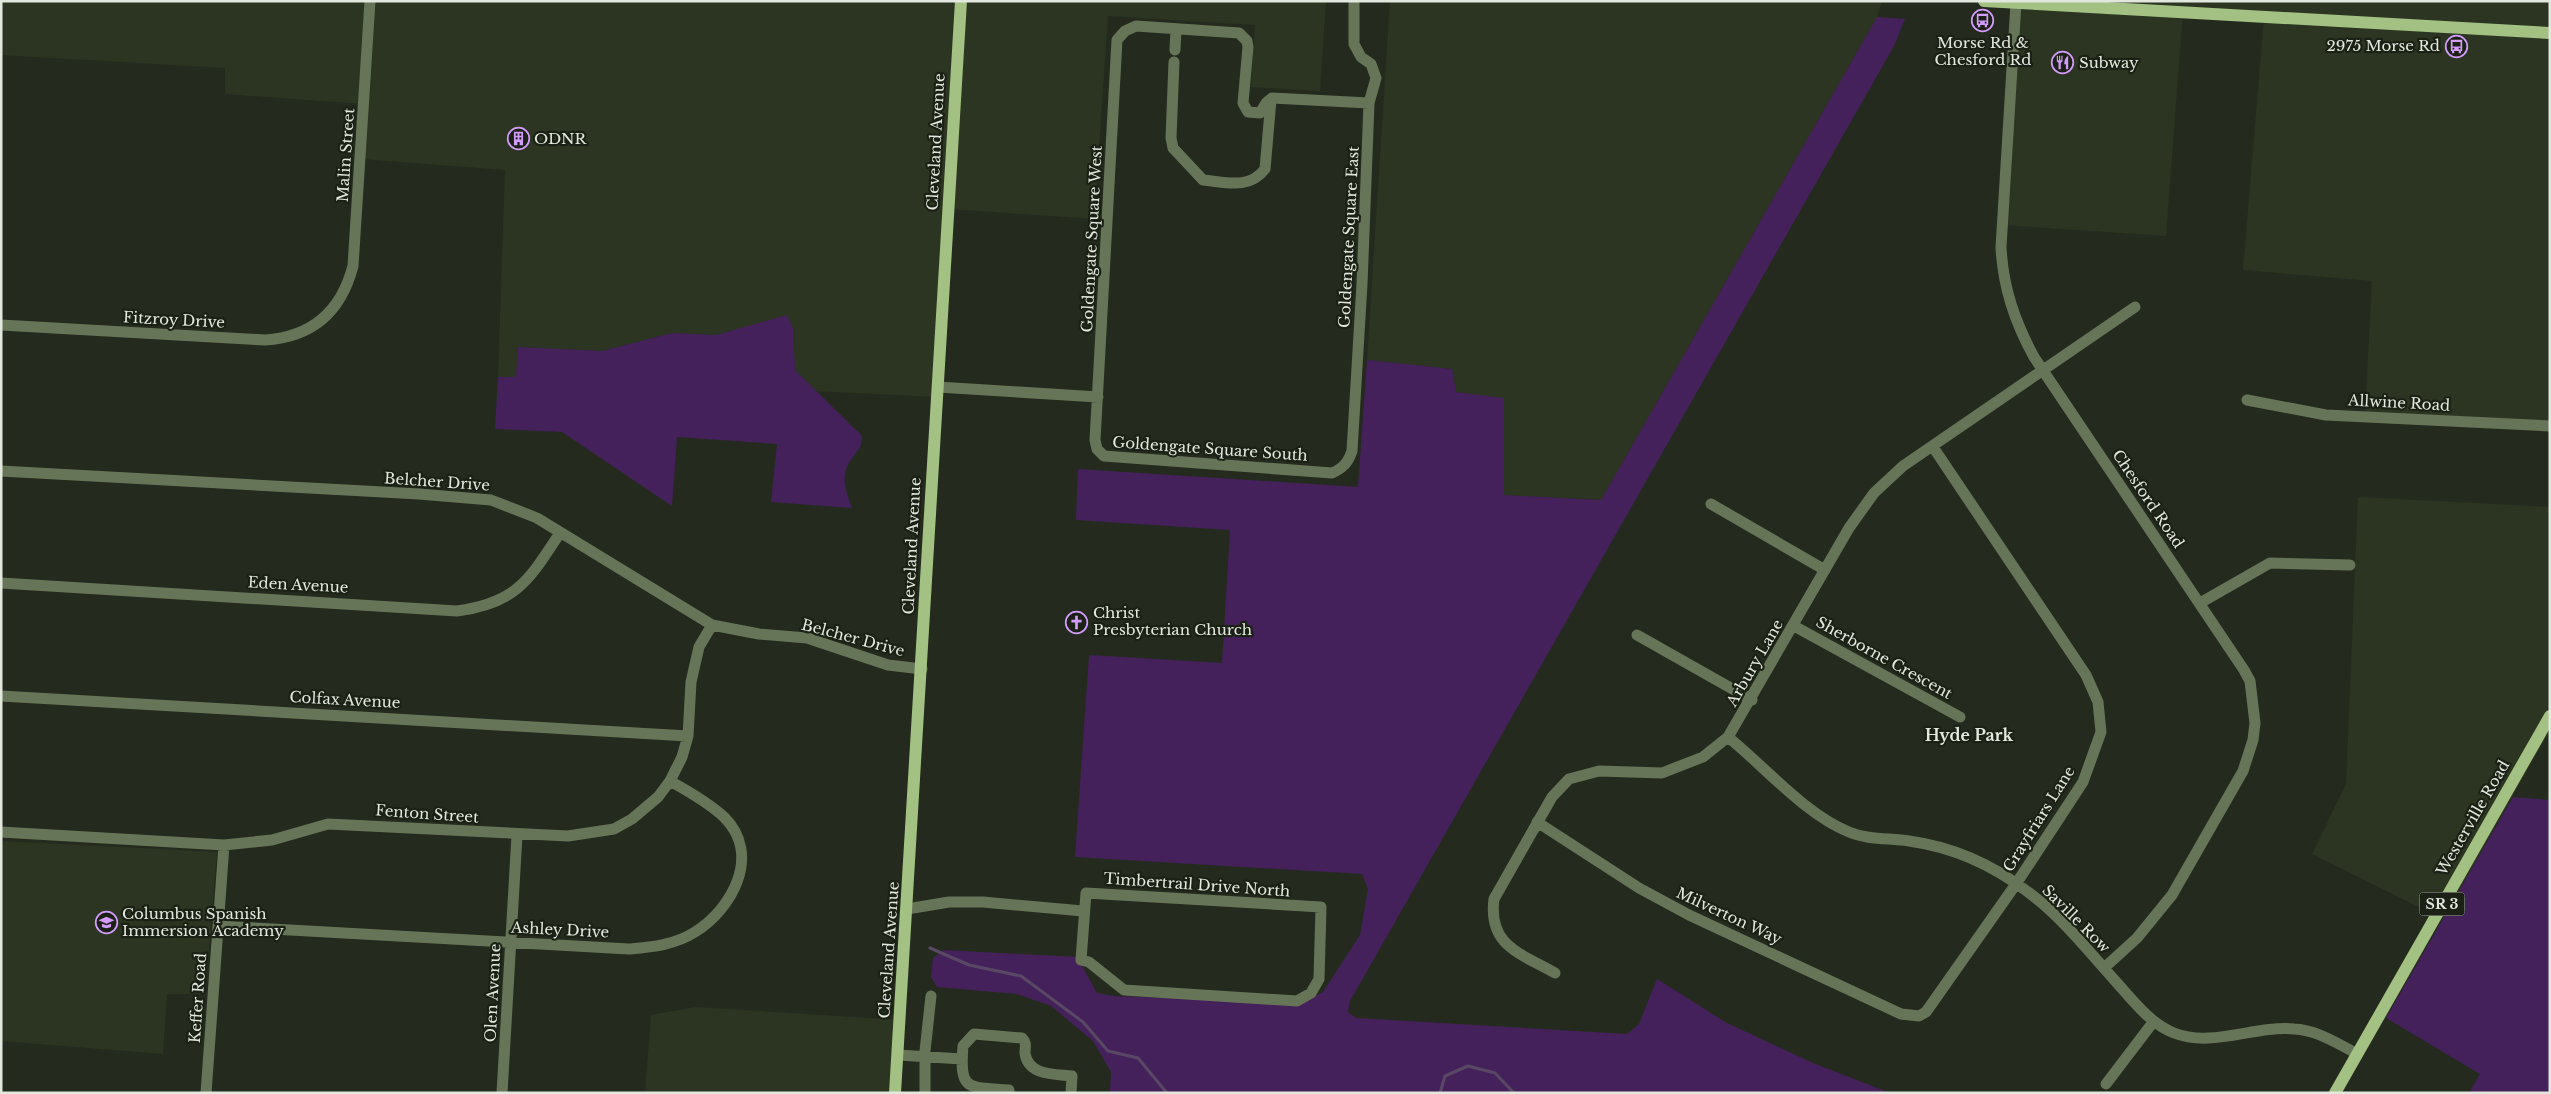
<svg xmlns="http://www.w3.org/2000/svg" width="2551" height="1094" font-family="'Libre Baskerville',serif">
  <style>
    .built { fill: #2c3522 }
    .green { fill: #44215b }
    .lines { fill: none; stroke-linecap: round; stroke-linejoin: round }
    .stream { stroke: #594863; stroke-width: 3 }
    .minor { stroke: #667557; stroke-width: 11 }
    .major { stroke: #a3c183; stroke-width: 12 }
    .labels { text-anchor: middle; stroke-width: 4.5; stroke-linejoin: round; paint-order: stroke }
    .shield { fill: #1b2114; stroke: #a7aca2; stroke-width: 1 }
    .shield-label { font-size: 14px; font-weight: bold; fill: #e3e8df }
    .poi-label { font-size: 15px; fill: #e3e8df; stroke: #1b2114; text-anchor: start }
    .street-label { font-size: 15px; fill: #e3e8df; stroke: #1b2114 }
    .neighbourhood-label { font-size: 16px; font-weight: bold; fill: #e3e8df; stroke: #1b2114 }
  </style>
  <rect width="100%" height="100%" fill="#242b1e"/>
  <path class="built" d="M1,1H1326L1320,91L1251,87L1255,25L1108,16L1094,219L950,209L938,397L814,391L795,370L793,329L733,330L716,335L672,333L602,351L518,347L516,377H498L505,170L362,159L365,104L225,94V68L1,55Z
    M1390,1H1882L1877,17L1601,500L1504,495V399L1456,392L1452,369L1367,360Z
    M2001,1H2550V423L2365,413L2372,281L2243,270L2264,17L2183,11L2166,236L2002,225L2015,2Z
    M2358,497L2550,507V730L2443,919L2312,854L2346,784Z
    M1,841L217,852L205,994H167L163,1054L1,1041Z
    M696,1007L900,1020L901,1093H645L651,1015Z"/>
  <path class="green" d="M1877,17L1905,19L1894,46L1350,1001L1348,1012L1356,1018L1627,1034L1639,1024L1657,979L1725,1022L1813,1063L1890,1093H1110L1111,1072L1093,1041L1051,1006L1017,994L937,987L931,977L933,958L944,950L1077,957L1097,993L1114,996L1302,1003L1323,992L1360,935L1368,889L1362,874L1075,857L1089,655L1222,663L1230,530L1076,520L1078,469L1358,487L1367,360L1452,369L1456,392L1504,398V495L1601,500Z
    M787,315L793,329L795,370L862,436C862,448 857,451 850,461C840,477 846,492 852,508L771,502L777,444L677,437L672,506L562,432L495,429L498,377H516L518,347L602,351L672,333L716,335Z
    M2513,797L2550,800V1093H2469L2480,1074L2386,1018Z"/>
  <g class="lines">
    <path class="stream" d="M930,948L969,965L1021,976L1083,1022L1108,1051L1138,1058L1167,1093
      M1440,1093L1445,1076L1468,1066L1495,1073L1514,1093"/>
    <path class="minor" d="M1354,1V44L1361,57L1371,64L1376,78L1369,103L1362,284L1352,451C1348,463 1343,468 1332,473L1104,456L1097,449L1095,440L1117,40L1125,31L1136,26L1239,33L1247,41L1248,47L1243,103L1248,112L1260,113L1266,103L1272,98L1369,103
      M2016,3L2001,247C2003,288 2015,322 2034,357L2244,670L2250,681L2255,723L2253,740L2243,771L2172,895L2137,938L2104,968
      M1175,50L1176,29
      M1174,62L1171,138L1173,148L1203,180C1226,182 1249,190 1265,169L1271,100
      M1,325L265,340C312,337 341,312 353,266L370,1
      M938,387L1098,397
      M2247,400L2326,415L2550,426
      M1,471L419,494L491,500L537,518L712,625L759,634L807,638L888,665L922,669
      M1711,504L1825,570
      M1,583L457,611C517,603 529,580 560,533
      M2200,603L2270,563L2350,565
      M1794,626L1960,717
      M1637,635L1752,700
      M1,696L688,736
      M1728,737C1765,767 1806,815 1849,832C1868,840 1889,838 1909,841C1953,847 1993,865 2028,892C2062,917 2090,953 2118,984C2134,1002 2151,1024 2174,1033C2212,1048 2255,1025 2294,1029C2317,1030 2336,1043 2356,1053
      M1537,822L1639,888L1689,915L1901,1014L1919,1016L1926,1012L2016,884L2083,782L2101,732L2098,702L2086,675L1933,447
      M1,832L224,845L272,840L328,824L568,836L614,829L632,819L658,797L670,781L682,757L688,736L691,682L699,647L712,625
      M1086,893L1321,907L1319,979L1311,993L1297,1001L1124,990L1089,962L1081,960Z
      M907,909L949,902H983L1083,911
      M219,926L629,949C651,947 675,945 695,932C732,909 762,855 724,817C709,803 688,791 670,781
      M1555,973C1520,953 1488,946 1494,899L1552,797L1569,779L1599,771L1662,773L1703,757L1728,737L1849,528L1874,493L1903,466L2135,307
      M898,1055L962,1059
      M2106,1084L2154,1021
      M206,1093L224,845
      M502,1093L517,835
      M925,1093V1051L931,996
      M1009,1093V1090C968,1087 959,1092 963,1046L974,1034L1022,1038C1027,1043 1025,1047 1025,1053C1028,1076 1055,1074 1072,1076L1071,1093"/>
    <path class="major" d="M1984,1L2550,33
      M895,1093L961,1
      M2335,1093L2550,716"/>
  </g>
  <defs>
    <symbol id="bus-ring" viewBox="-11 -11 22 22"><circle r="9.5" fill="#1b2114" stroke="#d39cfc" stroke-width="1.5"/><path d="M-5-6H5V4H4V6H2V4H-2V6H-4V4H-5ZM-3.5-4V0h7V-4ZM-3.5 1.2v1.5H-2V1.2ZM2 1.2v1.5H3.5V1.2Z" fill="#d39cfc"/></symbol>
    <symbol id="restaurant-ring" viewBox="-11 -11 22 22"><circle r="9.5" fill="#1b2114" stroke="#d39cfc" stroke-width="1.5"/><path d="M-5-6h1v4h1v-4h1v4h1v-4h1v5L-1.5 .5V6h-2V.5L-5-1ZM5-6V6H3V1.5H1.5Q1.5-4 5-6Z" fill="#d39cfc"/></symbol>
    <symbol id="building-ring" viewBox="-11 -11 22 22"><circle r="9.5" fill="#1b2114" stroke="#d39cfc" stroke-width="1.5"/><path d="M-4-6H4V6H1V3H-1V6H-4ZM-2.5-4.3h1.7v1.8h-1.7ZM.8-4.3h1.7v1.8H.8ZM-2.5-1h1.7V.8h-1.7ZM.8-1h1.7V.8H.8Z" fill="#d39cfc"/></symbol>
    <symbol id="church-ring" viewBox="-11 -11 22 22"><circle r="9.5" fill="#1b2114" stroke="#d39cfc" stroke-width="1.5"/><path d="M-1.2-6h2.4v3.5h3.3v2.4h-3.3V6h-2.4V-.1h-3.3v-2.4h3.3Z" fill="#d39cfc"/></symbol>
    <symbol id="school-ring" viewBox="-11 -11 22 22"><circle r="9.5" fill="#1b2114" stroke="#d39cfc" stroke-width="1.5"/><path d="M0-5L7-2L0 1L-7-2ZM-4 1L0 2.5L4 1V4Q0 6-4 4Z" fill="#d39cfc"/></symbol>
  </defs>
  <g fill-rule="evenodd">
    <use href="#bus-ring" x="1970" y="8" width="25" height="25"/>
    <use href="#bus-ring" x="2444" y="34" width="25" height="25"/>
    <use href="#restaurant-ring" x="2050" y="50" width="25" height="25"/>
    <use href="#building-ring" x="506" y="126" width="25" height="25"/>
    <use href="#church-ring" x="1064" y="610" width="25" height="25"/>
    <use href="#school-ring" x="94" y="910" width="25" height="25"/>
  </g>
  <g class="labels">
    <rect class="shield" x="2419.5" y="892.5" width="45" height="23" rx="4"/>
    <g class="shield-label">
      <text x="2442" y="909">SR 3</text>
    </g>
    <g class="poi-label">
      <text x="1983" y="48" text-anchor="middle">Morse Rd &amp;<tspan x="1983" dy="17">Chesford Rd</tspan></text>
      <text x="2440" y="51" text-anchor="end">2975 Morse Rd</text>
      <text x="2079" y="68">Subway</text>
      <text x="534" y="144">ODNR</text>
      <text x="1093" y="618">Christ<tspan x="1093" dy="17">Presbyterian Church</tspan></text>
      <text x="122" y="919">Columbus Spanish<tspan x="122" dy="17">Immersion Academy</tspan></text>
    </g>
    <g class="street-label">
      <text transform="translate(936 142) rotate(-87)" y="5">Cleveland Avenue</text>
      <text transform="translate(346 155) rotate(-86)" y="5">Malin Street</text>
      <text transform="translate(1349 237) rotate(-87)" y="5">Goldengate Square East</text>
      <text transform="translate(1092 239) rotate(-87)" y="5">Goldengate Square West</text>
      <text transform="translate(174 320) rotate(3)" y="5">Fitzroy Drive</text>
      <text transform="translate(2399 403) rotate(3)" y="5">Allwine Road</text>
      <text transform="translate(1210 449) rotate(4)" y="5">Goldengate Square South</text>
      <text transform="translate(437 482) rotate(4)" y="5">Belcher Drive</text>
      <text transform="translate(2148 499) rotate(56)" y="5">Chesford Road</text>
      <text transform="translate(912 546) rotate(-87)" y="5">Cleveland Avenue</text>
      <text transform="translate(298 585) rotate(3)" y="5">Eden Avenue</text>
      <text transform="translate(853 638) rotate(15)" y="5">Belcher Drive</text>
      <text transform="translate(1884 658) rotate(29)" y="5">Sherborne Crescent</text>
      <text transform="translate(1755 663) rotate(-60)" y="5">Arbury Lane</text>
      <text transform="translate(345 700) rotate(3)" y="5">Colfax Avenue</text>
      <text transform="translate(427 814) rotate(4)" y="5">Fenton Street</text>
      <text transform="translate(2473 818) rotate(-60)" y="5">Westerville Road</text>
      <text transform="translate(2039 819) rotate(-58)" y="5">Grayfriars Lane</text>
      <text transform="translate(1197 885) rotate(4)" y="5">Timbertrail Drive North</text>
      <text transform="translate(1729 916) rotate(25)" y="5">Milverton Way</text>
      <text transform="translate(2076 919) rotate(45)" y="5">Saville Row</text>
      <text transform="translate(560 930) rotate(3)" y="5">Ashley Drive</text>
      <text transform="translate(889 950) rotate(-86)" y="5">Cleveland Avenue</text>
      <text transform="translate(493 993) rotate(-87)" y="5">Olen Avenue</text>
      <text transform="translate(198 998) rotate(-86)" y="5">Keffer Road</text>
    </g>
    <g class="neighbourhood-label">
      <text x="1969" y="741">Hyde Park</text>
    </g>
  </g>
  <rect width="2551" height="1094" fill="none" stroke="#e3e8df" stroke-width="5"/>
</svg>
